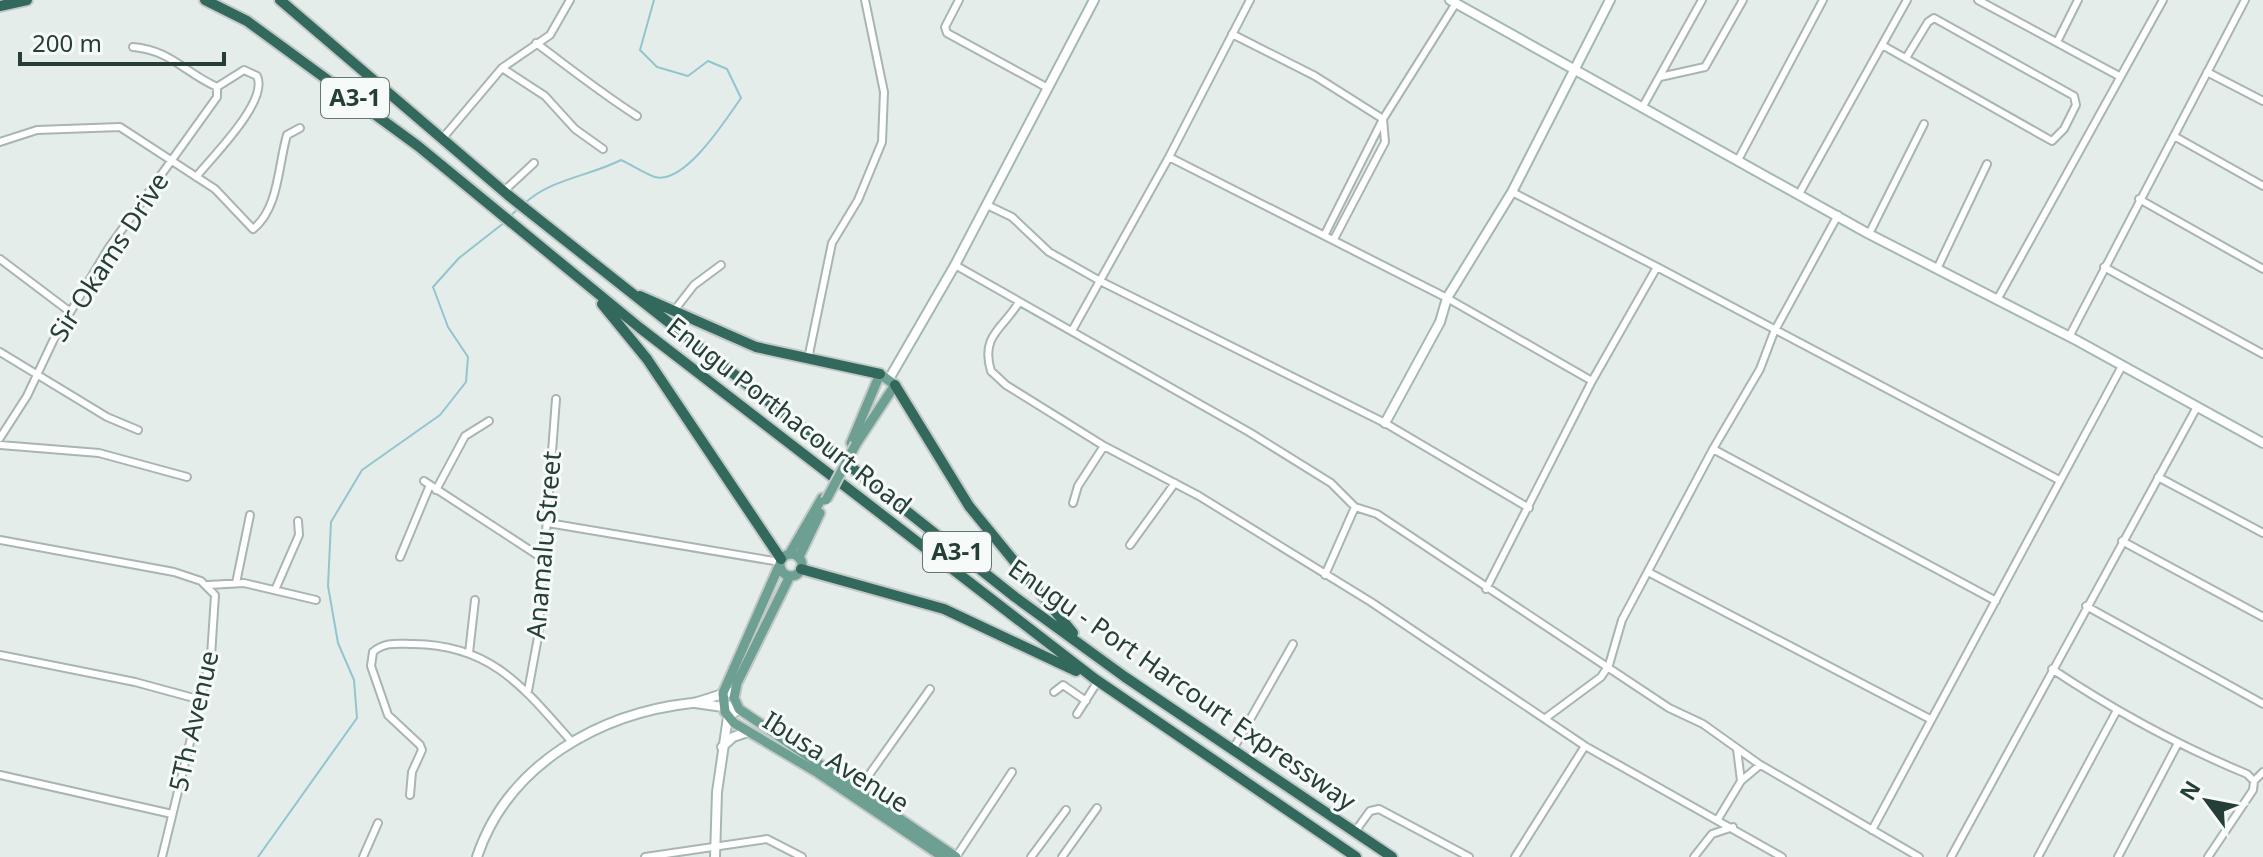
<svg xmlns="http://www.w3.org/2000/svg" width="2263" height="857" font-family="'Noto Sans',sans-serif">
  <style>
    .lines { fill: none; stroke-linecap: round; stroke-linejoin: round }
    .stream { stroke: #92c5ce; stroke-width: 2 }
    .street-casing { stroke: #a8b5b1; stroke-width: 10 }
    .secondary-casing { stroke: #a4b8b1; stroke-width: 12 }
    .primary-casing { stroke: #c2c9c7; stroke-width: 13 }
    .highway-casing { stroke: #c2c9c7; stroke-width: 14 }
    .street { stroke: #fff; stroke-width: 6 }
    .secondary { stroke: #fff; stroke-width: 8 }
    .primary { stroke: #6da092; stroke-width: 9 }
    .highway { stroke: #33695d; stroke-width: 10 }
    .primary-bridge-casing { stroke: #c2c9c7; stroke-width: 13; stroke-linecap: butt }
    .primary-bridge { stroke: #6da092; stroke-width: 9 }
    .labels { text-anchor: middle; stroke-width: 6; stroke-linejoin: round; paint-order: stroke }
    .shield { fill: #f6faf8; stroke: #647672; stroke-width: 2 }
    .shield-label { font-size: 24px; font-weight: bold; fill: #263e38 }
    .street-label { font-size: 26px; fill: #263e38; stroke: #f6faf8 }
  </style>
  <rect width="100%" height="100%" fill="#e5edea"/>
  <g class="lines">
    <path class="stream" d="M524,204C550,179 590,176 621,160C632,165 644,173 655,177C685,185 726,119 741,98L727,69L708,61L688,76L657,67L640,50L654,0
      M509,217L519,208
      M258,857L357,718L354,680L338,643L328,586L331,522L362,470L440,415L466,382L468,357L448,327L433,287L459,258L505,222"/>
    <defs>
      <path id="street" d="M959,0L945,27L947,33L1046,87
        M1978,0L2119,76
        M1232,34L1315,76L1383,119L1385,142L1334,239
        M2057,42L2078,0
        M536,43C571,69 601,93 637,116
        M1882,45L2052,141L2064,129L2076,105L2074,96L1934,18L1928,22L1906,58
        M502,68L545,96L575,129L603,149
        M2207,72L2263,101
        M1660,77L1705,67L1743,0
        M1642,108L1702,0
        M2174,136L2263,186
        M442,139L502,68L550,35L570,0
        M0,142L37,130L120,127L215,189L253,229C279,209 278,165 287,135L300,128
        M1169,157L1447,298L1592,381
        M1738,160L1823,0
        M196,177C212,157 269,101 257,76L244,70L217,87
        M504,191L534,163
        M1799,194L1907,0
        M2139,199L2263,269
        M987,205L1012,217L1049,252L1102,282L1385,423L1529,508
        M1325,234L1383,119L1456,3
        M1869,234L1924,124
        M0,259L69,311
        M955,265L1249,432L1331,483L1355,507L1377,514L1669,708L1703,724L1759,764L1919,857
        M1657,267L2059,480
        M2104,267L2263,354
        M1937,269L1987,164
        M1997,300L2163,0
        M1019,302C1004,328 980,335 991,371L1006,385L1104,446L1199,496L1371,602L1585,746L1782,857
        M673,312L694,285L721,265
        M1073,329L1169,157L1250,0
        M2069,337L2245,0
        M0,352L107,417L138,430
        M808,359L832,243L858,200L882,142L884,92L865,0
        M0,438L27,396L53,341L108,249L217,97V87C184,72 170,50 133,47
        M0,445L99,453L187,477
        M1713,449L1996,601
        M2158,477L2263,533
        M424,481L545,560
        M436,490L465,436L489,421
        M1073,503L1078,486L1104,446
        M548,523L780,562
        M0,540L174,572L201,581L215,595L211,656L162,857
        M2122,541L2263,617
        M1130,545L1175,483
        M400,557L430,485
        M1650,573L1930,719
        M1325,575L1355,507
        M236,583L250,515
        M208,585L244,583L316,600
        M1486,589L1592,381L1657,267L1512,192
        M275,590L299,535L298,521
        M2086,606L2263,704
        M469,653L475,600
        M0,655L135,682L201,700
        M2052,669C2115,711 2177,745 2247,774L2254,781L2253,790L2208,857
        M528,691L538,637L556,399
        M1054,692L1063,685L1086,701
        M1077,714L1098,681
        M1547,717L1601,677L1609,665L1622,620L1713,449L1760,369L1774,332L1838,215
        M1737,749L1741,781
        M1232,751L1293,644
        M0,775L172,814
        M2254,781L2263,772
        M859,789L930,689
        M410,795L412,772L422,750L420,745L388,715L371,666L373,652C385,641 399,644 414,644C492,645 524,688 571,741
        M1718,819L1741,781L1760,765
        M1872,830L2122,366
        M1354,833L1370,811L1379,809L1469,857
        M363,857L378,823
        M645,857L767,839L802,857
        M956,857L1012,772
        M1031,857L1066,810
        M1062,857L1097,808
        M1515,857L1585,746
        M1694,857L1712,834L1733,827
        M1951,857L2197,407
        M2038,857L2116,712
        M2118,857L2177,745"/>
      <path id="secondary" d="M1450,0L1869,234L2076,340L2263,443
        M889,379L955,265L1094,0
        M1385,423L1440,322L1447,298L1512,192L1610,0
        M695,703L723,707L736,705
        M722,747L733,737L748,732
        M477,857C508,764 600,713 692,703C706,701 719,693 734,692
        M715,857L717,792L728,717L739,709"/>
      <path id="primary" d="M851,443L880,374L895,385L856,444
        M790,553L822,498
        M780 565a11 11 0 1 1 22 0a11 11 0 1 1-22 0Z
        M799,557L820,513
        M779,566L723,693L725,712L734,723L818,773L943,857
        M790,576L737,683L734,698L739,709L956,857"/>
      <path id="highway" d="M205,0L247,21L418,146L640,328L1095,679L1356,857
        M280,0L508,195L1015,597L1125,677L1392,857
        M0,6L27,0
        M640,296L756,347L880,374
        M602,304L647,359L781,559
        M895,385L969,506L1073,633
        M801,569L944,609L1076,671"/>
    </defs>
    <use href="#street" class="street-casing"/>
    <use href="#secondary" class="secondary-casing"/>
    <use href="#primary" class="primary-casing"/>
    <use href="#highway" class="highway-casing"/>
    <use href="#street" class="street"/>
    <use href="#secondary" class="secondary"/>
    <use href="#primary" class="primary"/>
    <use href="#highway" class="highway"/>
    <defs>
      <path id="primary-bridge" d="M826,500L856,444"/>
    </defs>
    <use href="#primary-bridge" class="primary-bridge-casing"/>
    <use href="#primary-bridge" class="primary-bridge"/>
  </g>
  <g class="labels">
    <g class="shield">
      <rect x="321" y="78" width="68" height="40" rx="6"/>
      <rect x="923" y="532" width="68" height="40" rx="6"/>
    </g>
    <g class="shield-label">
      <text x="355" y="106">A3-1</text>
      <text x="957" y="560">A3-1</text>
    </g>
    <g class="street-label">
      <text transform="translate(109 257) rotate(-57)" y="9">Sir Okams Drive</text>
      <text transform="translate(789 416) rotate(38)" y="9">Enugu Porthacourt Road</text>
      <text transform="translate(544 545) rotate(-85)" y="9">Anamalu Street</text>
      <text transform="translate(1182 685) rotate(35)" y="9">Enugu - Port Harcourt Expressway</text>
      <text transform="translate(194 721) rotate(-77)" y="9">5Th Avenue</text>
      <text transform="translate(836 762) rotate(32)" y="9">Ibusa Avenue</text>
    </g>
  </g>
  <g transform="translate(2207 801) rotate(302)" stroke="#f6faf8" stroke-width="6" paint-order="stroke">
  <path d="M0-6L14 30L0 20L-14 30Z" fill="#263e38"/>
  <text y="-12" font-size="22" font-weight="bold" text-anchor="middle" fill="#263e38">N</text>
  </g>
  <path d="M20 52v12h204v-12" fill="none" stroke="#263e38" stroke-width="4"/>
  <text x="32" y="52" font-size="24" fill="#263e38" stroke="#f6faf8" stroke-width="6" paint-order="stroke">200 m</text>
</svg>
